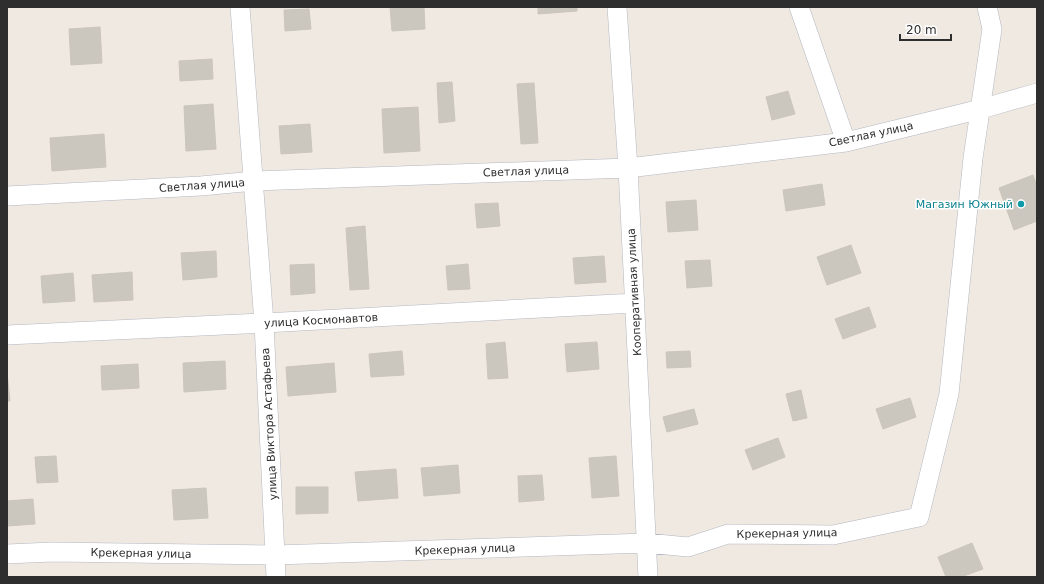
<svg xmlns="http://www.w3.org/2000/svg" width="1044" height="584" font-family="'DejaVu Sans',sans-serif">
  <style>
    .building { fill: #cbc7bf; stroke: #cbc5ba }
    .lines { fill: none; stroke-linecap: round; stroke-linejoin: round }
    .minor-casing { stroke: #b4b7c1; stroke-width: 20 }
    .minor { stroke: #fff; stroke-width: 19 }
    .culture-dot { fill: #0f9aa8; stroke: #fff; stroke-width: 1.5 }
    .labels { text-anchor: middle; stroke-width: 3; stroke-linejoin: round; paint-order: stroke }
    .street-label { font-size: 11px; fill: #2e2e2e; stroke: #fff }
    .culture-label { font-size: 11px; fill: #0d838f; stroke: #fff; text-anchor: end }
  </style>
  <rect width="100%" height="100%" fill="#efe9e1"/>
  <path class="building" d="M390,7H424L425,29L392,31Z
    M538,7H577V11L538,14Z
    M309,9L311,29L285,31L284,10Z
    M100,27L102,63L71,65L69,29Z
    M212,59L213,79L180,81L179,61Z
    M452,82L455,121L439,123L437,83Z
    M534,83L538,143L521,144L517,84Z
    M788,91L795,114L772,120L766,97Z
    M213,104L216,149L186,151L184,106Z
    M418,107L420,151L384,153L382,109Z
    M310,124L312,152L281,154L279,126Z
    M104,134L106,167L52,171L50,138Z
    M1033,175L1037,186V221L1014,230L999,188Z
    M822,184L825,205L786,211L783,190Z
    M696,200L698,230L668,232L666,202Z
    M498,203L500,226L477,228L475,204Z
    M365,226L369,289L350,290L346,228Z
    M851,245L861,273L827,285L817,257Z
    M216,251L217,277L183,280L181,253Z
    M604,256L606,282L575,284L573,258Z
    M710,260L712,286L687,288L685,261Z
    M314,264L315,293L291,295L290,265Z
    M468,264L470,289L448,290L446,266Z
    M132,272L133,300L94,302L92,275Z
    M73,273L75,301L43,303L41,276Z
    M869,307L876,327L843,339L835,319Z
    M505,342L508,378L488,379L486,344Z
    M597,342L599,369L567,372L565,344Z
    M402,351L404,375L371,377L369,354Z
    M690,351L691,367L667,368L666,352Z
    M225,361L226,389L184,392L183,363Z
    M334,363L336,392L288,396L286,367Z
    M138,364L139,388L102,390L101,366Z
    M7,372L10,401H7Z
    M801,390L807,418L793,421L786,394Z
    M910,398L916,417L883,429L876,409Z
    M694,409L698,424L667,432L663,417Z
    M778,438L785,457L753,470L745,450Z
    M56,456L58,482L37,483L35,457Z
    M616,456L619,496L592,498L589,458Z
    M458,465L460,493L424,496L421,468Z
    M396,469L398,498L358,501L355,472Z
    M542,475L544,500L519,502L518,476Z
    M296,487H328V513L296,514Z
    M206,488L208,518L174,520L172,490Z
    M33,499L35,524L7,526V501Z
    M972,543L983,569L961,577H946L938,557Z"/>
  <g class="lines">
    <defs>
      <path id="minor" d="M240,7L264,323L276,577
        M617,7L628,168L648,577
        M799,7L846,142
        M7,196L201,186L254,181L628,168L846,142L981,109L1037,93
        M7,335L264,323L635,303
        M7,554L52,552L275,555L647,543L688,547L728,534L833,535L919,517L949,394L973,158L992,29L987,7"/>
    </defs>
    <use href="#minor" class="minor-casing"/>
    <use href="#minor" class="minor"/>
  </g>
  <circle class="culture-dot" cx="1021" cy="204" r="4"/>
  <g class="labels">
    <g class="street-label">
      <text transform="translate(871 134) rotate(-12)" y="4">Светлая улица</text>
      <text transform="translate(526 171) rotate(-2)" y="4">Светлая улица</text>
      <text transform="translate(202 185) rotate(-4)" y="4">Светлая улица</text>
      <text transform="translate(634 292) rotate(-93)" y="4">Кооперативная улица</text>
      <text transform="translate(321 320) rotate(-3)" y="4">улица Космонавтов</text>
      <text transform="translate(269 424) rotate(-93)" y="4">улица Виктора Астафьева</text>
      <text transform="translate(787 533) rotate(-1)" y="4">Крекерная улица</text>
      <text transform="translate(465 549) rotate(-2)" y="4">Крекерная улица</text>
      <text transform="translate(141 553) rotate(1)" y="4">Крекерная улица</text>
    </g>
    <g class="culture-label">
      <text x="1013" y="208">Магазин Южный</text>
    </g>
  </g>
  <rect width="1044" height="584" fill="none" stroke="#2e2e2e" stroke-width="16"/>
  <path d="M900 34v6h51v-6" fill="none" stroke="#2e2e2e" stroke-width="2"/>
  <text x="906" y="34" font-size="12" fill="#2e2e2e" stroke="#ffffff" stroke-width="3" paint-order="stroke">20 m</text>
</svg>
